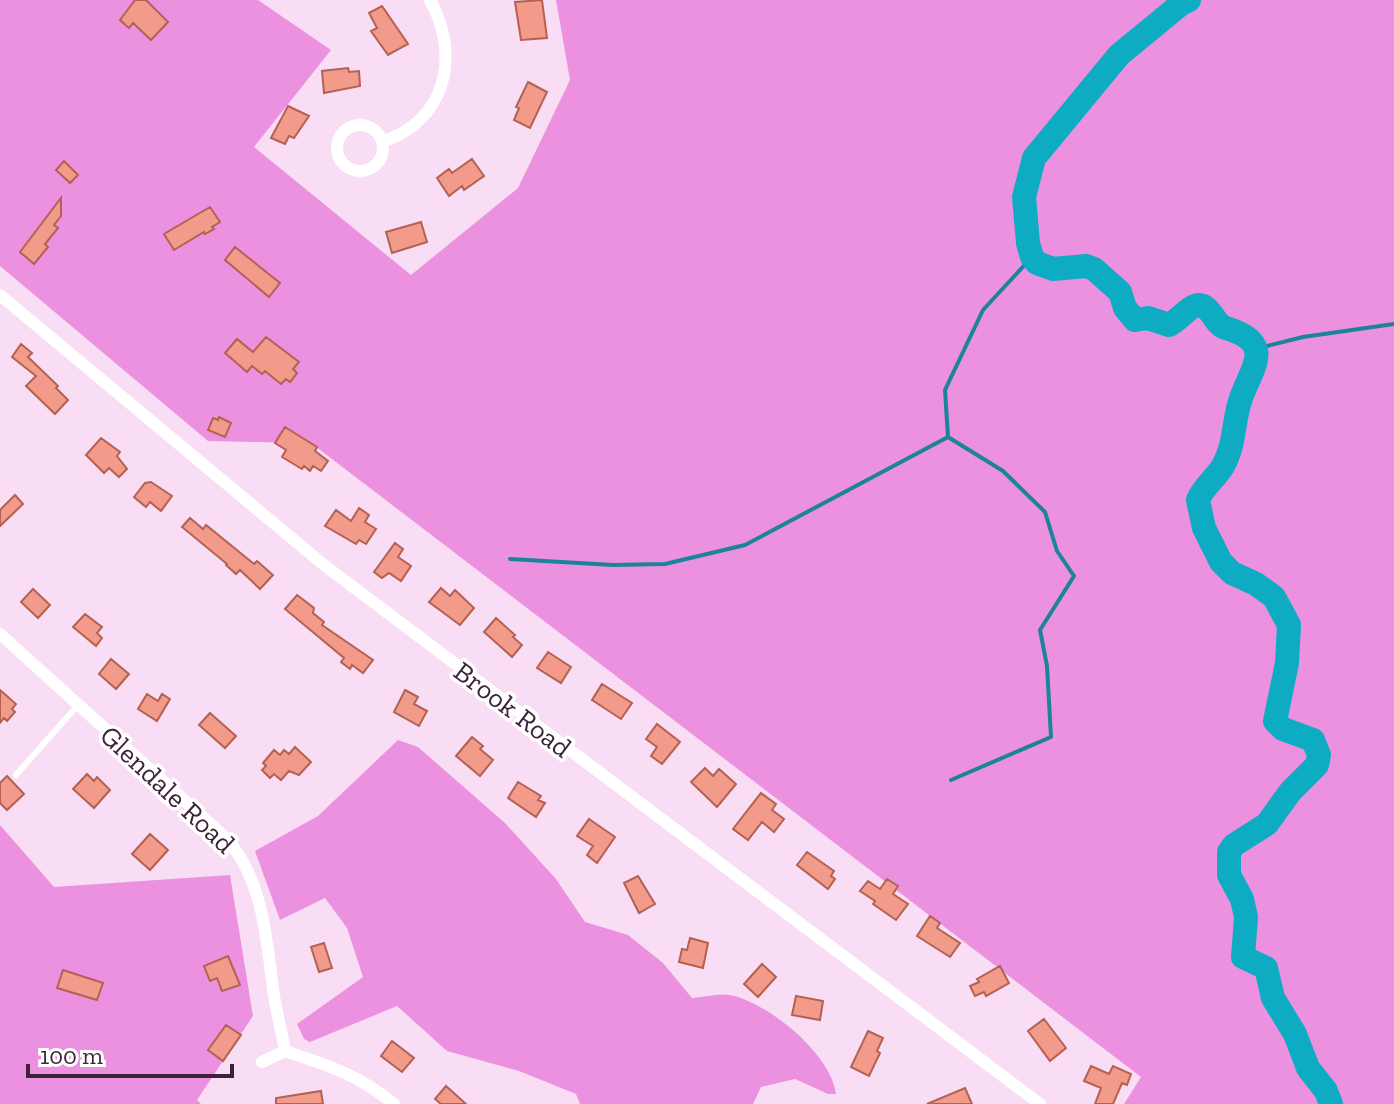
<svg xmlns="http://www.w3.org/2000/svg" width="1394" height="1104" font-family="'Zilla Slab',serif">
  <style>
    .forest { fill: #eb91e0 }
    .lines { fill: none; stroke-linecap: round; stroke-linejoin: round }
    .stream { stroke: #1c839a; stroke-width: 4 }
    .river { stroke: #0eacc3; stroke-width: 24 }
    .building { fill: #f39b8a; stroke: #b36153; stroke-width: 2 }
    .service { stroke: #fff; stroke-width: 6 }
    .minor { stroke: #fff; stroke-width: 12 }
    .labels { text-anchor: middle; stroke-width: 7; stroke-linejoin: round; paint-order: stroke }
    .street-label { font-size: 28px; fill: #3d233a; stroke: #fff }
  </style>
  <rect width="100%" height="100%" fill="#f9ddf4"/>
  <path class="forest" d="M0,0H258L331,50L254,147L411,275L518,188L570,80L556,0H1394V1104H1124L1141,1077L311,443L208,441L0,266Z
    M398,740L418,747L505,823L556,879L585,922L628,935L663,963L692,998C704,997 718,993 730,995C769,1003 831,1054 836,1094H828L795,1079L761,1087L753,1104H580L576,1094L519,1071L447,1051L397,1006L310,1042L304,1039L297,1024L363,977L347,928L325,898L280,920L255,851L318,816Z
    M0,825L54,887L230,875L253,1016L197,1100L201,1104H0Z"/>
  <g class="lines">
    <path class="stream" d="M1255,349L1303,337L1394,324
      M948,437L1003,471L1045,512L1057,551L1074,576L1040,630L1047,666L1051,737L951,780
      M510,559L613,565L665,564L745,545L948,437L945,390L983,310L1032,257"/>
    <path class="river" d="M1189,0L1181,4L1119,55L1034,158L1024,197L1028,243L1032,257L1037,263L1053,269L1086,266L1094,269L1120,292L1125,308L1135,320L1148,318L1169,325C1178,321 1190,305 1199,305C1212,306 1214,325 1226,328C1278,344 1250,369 1240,401C1233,423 1235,445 1223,466C1216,478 1203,487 1198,500L1204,528L1221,562L1232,573L1256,584L1274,597L1289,625L1287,663L1275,721L1283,729L1313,740L1319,755L1317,765L1290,792L1267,824L1234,845L1229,852V875L1242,899L1246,917L1243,957L1266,968L1273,998L1295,1034L1308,1068L1326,1091L1331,1104"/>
  </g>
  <path class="building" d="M135,0H146L168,22L151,40L133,23L129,28L120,20Z
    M542,0L547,38L521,40L515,2Z
    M382,6L408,44L388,55L371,31L377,28L369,13Z
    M348,68L349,72L359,71L360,86L324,93L322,71Z
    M528,82L547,92L530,128L514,120L519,108L516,107Z
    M288,106L309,116L294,138L289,136L285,144L271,138Z
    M472,159L484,176L464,190L462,186L449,196L437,178L449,169L452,173Z
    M64,161L78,175L70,183L56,170Z
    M61,198V216L54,225L58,228L45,244L48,247L34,264L20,252Z
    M210,207L220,222L212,227L214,229L205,234L204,232L174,250L164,234Z
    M421,222L427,242L392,253L386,232Z
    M235,247L280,283L269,297L225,260Z
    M266,337L299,362L293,369L297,373L290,382L286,379L281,384L265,371L262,374L252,366L247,372L225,353L237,339L253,352Z
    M21,344L32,353L28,357L58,386L56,388L68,400L55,414L26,386L36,376L12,357Z
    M219,417L231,423L225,437L208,430L213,418L218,420Z
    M285,427L317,447L315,451L328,461L321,471L313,466L310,471L304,466L302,469L282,457L286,450L275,443Z
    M101,438L120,452L117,456L127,469L119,477L109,468L104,473L86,455Z
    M151,482L172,496L161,511L150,502L146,507L134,497L145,483Z
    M15,495L23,504L0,526V510Z
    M359,508L369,515L365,522L376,529L366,544L359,540L356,544L325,526L336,510L351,521Z
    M190,518L203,529L206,525L254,564L257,561L273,575L260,589L240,570L236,574L226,565L227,564L182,527Z
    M395,543L403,549L398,557L411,566L401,581L389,573L382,578L374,572Z
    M441,588L450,596L455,590L474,608L460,625L429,602Z
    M33,589L50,605L38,618L21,602Z
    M297,595L314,608L313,613L324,622L322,625L373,660L363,673L352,665L350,669L341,662L344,658L285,609Z
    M85,614L102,627L97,633L102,638L96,646L73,627Z
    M496,618L515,635L513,637L522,645L512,657L484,632Z
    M548,652L571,667L561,683L537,668Z
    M111,659L129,674L116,689L99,674Z
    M602,684L632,703L621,719L592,700Z
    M0,690L16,704L12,709L15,712L7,721L4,718L0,723Z
    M405,690L418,697L414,704L427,711L419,726L394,712Z
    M147,694L158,701L162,694L170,699L157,721L138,709Z
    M210,713L236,736L225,748L199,725Z
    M657,724L680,742L662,764L651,756L657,747L646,739Z
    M472,737L483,746L480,749L493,760L480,776L456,756Z
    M295,747L311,762L299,775L289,771L281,780L274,774L270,778L262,770L266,766L263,763L274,750L280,755L284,750L289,754Z
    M705,768L713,776L719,769L736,784L717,807L691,782Z
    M87,774L94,781L97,777L110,790L94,808L73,789Z
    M7,776L24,794L7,810L0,803V783Z
    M518,782L541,796L538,800L545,803L536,817L508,798Z
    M761,793L776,804L772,810L784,819L774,832L762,822L748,840L733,829Z
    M589,819L615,837L597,863L587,855L593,846L577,836Z
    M150,834L168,850L150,870L132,854Z
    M807,852L834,871L831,876L835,879L828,889L797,865Z
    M638,876L655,904L639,913L624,883Z
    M887,879L898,886L893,894L908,904L896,920L873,904L875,901L860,891L868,881L880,889Z
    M930,916L940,923L937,928L960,943L950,957L917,936Z
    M690,938L708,943L703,968L679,962L682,949L687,950Z
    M324,943L332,968L319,972L311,947Z
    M228,956L240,985L222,991L217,978L210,981L204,966Z
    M762,964L776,977L758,997L744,984Z
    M1000,966L1009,983L986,996L984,992L975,996L970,986L979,982L977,979Z
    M63,970L103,983L97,1000L57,988Z
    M796,996L823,1001L820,1020L792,1015Z
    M1044,1019L1066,1048L1050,1061L1028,1031Z
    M226,1025L241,1035L223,1061L208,1050Z
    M868,1031L883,1038L877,1051L880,1053L869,1076L851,1067Z
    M392,1041L414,1058L402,1072L381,1056Z
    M1091,1066L1109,1074L1113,1066L1131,1074L1127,1085L1122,1083L1113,1104H1095L1101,1088L1084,1081Z
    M446,1086L466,1104H441L435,1099Z
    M965,1088L972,1104H927Z
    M321,1091L323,1104H276V1098Z"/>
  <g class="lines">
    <path class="service" d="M16,775L78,705"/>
    <path class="minor" d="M337 148a23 23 0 1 1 46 0a23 23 0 1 1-46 0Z
      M382,142C446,121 461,56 430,0
      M0,295L324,565L1040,1104
      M0,634L226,838C265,882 266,941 274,996C277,1015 282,1033 285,1051L262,1062
      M285,1051C329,1066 357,1074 394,1104"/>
  </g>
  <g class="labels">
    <g class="street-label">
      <text transform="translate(513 709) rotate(37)" y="10">Brook Road</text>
      <text transform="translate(168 789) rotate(43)" y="10">Glendale Road</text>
    </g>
  </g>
  <path d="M28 1064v12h204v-12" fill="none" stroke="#3d233a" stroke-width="4"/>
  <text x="40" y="1064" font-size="24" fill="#3d233a" stroke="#ffffff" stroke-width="6" paint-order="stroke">100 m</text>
</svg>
